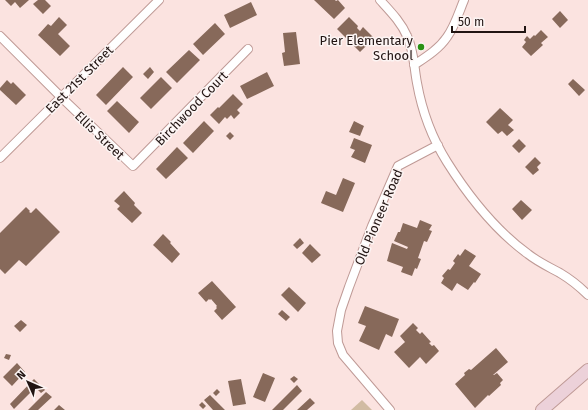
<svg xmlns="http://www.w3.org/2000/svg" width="588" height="410" font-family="'Fira Sans',sans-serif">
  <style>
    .green { fill: #d1bba2 }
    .building { fill: #87695a }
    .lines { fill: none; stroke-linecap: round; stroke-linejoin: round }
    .street-casing { stroke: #bf9a96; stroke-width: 10 }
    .secondary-casing { stroke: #bf9a96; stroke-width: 14 }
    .street { stroke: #fff; stroke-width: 8 }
    .secondary { stroke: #ecd1d9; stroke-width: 12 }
    .poi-dot { fill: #2a9113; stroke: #fcf4f3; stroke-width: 1.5 }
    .labels { text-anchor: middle; stroke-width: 3; stroke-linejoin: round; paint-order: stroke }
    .poi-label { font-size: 13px; fill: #211412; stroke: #fcf4f3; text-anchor: end }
    .street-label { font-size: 13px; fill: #211412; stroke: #fcf4f3 }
  </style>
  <rect width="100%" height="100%" fill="#fbe3e0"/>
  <path class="green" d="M362,400L372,410H351Z"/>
  <path class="building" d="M5,0H29L20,8L15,2L11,6Z
    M38,0H45L51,6L43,14L33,4Z
    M314,0H335L336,1L338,0L345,8L334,19Z
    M251,2L257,15L230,28L224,15Z
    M560,11L568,20L560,28L552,19Z
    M59,17L67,25L58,34L70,46L60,56L38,35L48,24L51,26Z
    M349,17L358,26L357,28L360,31L363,27L374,38L360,52L337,29Z
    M215,23L225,34L203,55L193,44Z
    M541,30L548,37L541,43L543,45L531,56L522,47L526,42L524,40L527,36L530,39L534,35L535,36Z
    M296,32L300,64L284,66L282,53L285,52L283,33Z
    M189,50L200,60L177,83L166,72Z
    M123,67L133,77L106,105L96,95Z
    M150,67L154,72L148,79L143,74Z
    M267,72L274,86L247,99L240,86Z
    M161,77L172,88L151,109L140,98Z
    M573,79L585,90L579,96L568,84Z
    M7,80L11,84L13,82L26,95L16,105L0,90V88Z
    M233,94L243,104L237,110L240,113L234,119L231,115L227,119L225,117L219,124L210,115L218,107L219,108Z
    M117,101L139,122L129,133L107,111Z
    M500,108L513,120L508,125L514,130L507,136L502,131L498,134L486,122Z
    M204,121L214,131L193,153L183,143Z
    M354,121L364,126L360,136L349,132Z
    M230,132L234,136L230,140L226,136Z
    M354,138L372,145L365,163L351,157L355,150L350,148Z
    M519,139L526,146L519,153L512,146Z
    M177,147L188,158L166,179L156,169Z
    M535,157L541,163L537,167L539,170L533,175L525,167Z
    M343,178L355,183L343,212L321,203L326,191L336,195Z
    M124,191L135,203L134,205L142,213L132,223L117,209L120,206L114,201Z
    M521,200L532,210L522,220L512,209Z
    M26,207L30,211L29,212L31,213L36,208L60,232L26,266L19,260L5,274L0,269V233Z
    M420,220L432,225L429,230L432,231L427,242L424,241L418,258L421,259L417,269L415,268L412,276L401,272L403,267L387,261L392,243L407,249L408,247L394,241L398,232H400L403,223L417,228Z
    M163,234L171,242L170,243L180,254L172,263L153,245Z
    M300,238L304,243L297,249L293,245Z
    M310,244L321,255L312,263L302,253Z
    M465,249L476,256L469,266L481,274L475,283L474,282L468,290L457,283L452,291L441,283L444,278L442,276L448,269L450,270L455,263L453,261L458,254L460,256Z
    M212,281L236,307L222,320L214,311L217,308L216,307L217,306L211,299L210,300L209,299L206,302L198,293Z
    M289,287L306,303L298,312L281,295Z
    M365,306L399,319L392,337L386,334L379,350L359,341L366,326L358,323Z
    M282,310L290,317L286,321L278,314Z
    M21,320L27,325L20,332L14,326Z
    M413,323L418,328L416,330L420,334L422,332L431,342L429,343L432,346L434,345L439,351L426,364L420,357L409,368L394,352L405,342L400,336Z
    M496,348L508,362L493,375H494L497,373L503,380L500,383L501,385L489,396L488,395L475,408L455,384L465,375L464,373L469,369L471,370Z
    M6,354L11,355L9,360L4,358Z
    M17,363L25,372L12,386L3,377Z
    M263,373L275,378L265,402L253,397Z
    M294,376L298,379L294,383L290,379Z
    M34,379L39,384L14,409L10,404Z
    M241,379L246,404L233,406L228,381Z
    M297,385L302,391L283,410H272Z
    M41,386L45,390L41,393L37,389Z
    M217,389L220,392L216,396L213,393Z
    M46,392L52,397L38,410H28Z
    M210,395L225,410H213L204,400Z
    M310,398L315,403L307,410H297Z
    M202,402L206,406L203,409L199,405Z
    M59,405L65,410H54Z"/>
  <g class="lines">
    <defs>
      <path id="street" d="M380,0C390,11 401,22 407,36C414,50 414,68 417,83C422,111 432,138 447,162C469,197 495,230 528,254C538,262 549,267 560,273C570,279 580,287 588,295
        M0,36L61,97L133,166L248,49
        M414,65C426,57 439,49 447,37C455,26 459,12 464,0
        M0,158L159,0
        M390,410L343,355L338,343L337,331L341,310L349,287L372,226L398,166L438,145"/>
      <path id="secondary" d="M542,410L588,370"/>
    </defs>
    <use href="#street" class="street-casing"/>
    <use href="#secondary" class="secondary-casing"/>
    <use href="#street" class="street"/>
    <use href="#secondary" class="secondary"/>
  </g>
  <circle class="poi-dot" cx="421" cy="47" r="4"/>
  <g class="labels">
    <g class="poi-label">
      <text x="413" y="45">Pier Elementary<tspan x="413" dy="15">School</tspan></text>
    </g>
    <g class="street-label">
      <text transform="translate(79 79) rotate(-45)" y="5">East 21st Street</text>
      <text transform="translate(191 108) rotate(-46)" y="5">Birchwood Court</text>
      <text transform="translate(100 135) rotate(44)" y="5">Ellis Street</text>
      <text transform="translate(378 217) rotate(-67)" y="5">Old Pioneer Road</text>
    </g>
  </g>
  <g transform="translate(28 382) rotate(315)" stroke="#fcf4f3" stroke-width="3" paint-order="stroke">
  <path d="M0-3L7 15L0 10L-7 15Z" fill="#211412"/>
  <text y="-6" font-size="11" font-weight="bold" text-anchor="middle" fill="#211412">N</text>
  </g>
  <path d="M452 26v6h73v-6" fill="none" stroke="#211412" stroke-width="2"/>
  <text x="458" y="26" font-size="12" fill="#211412" stroke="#fcf4f3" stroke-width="3" paint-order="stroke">50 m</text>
</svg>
